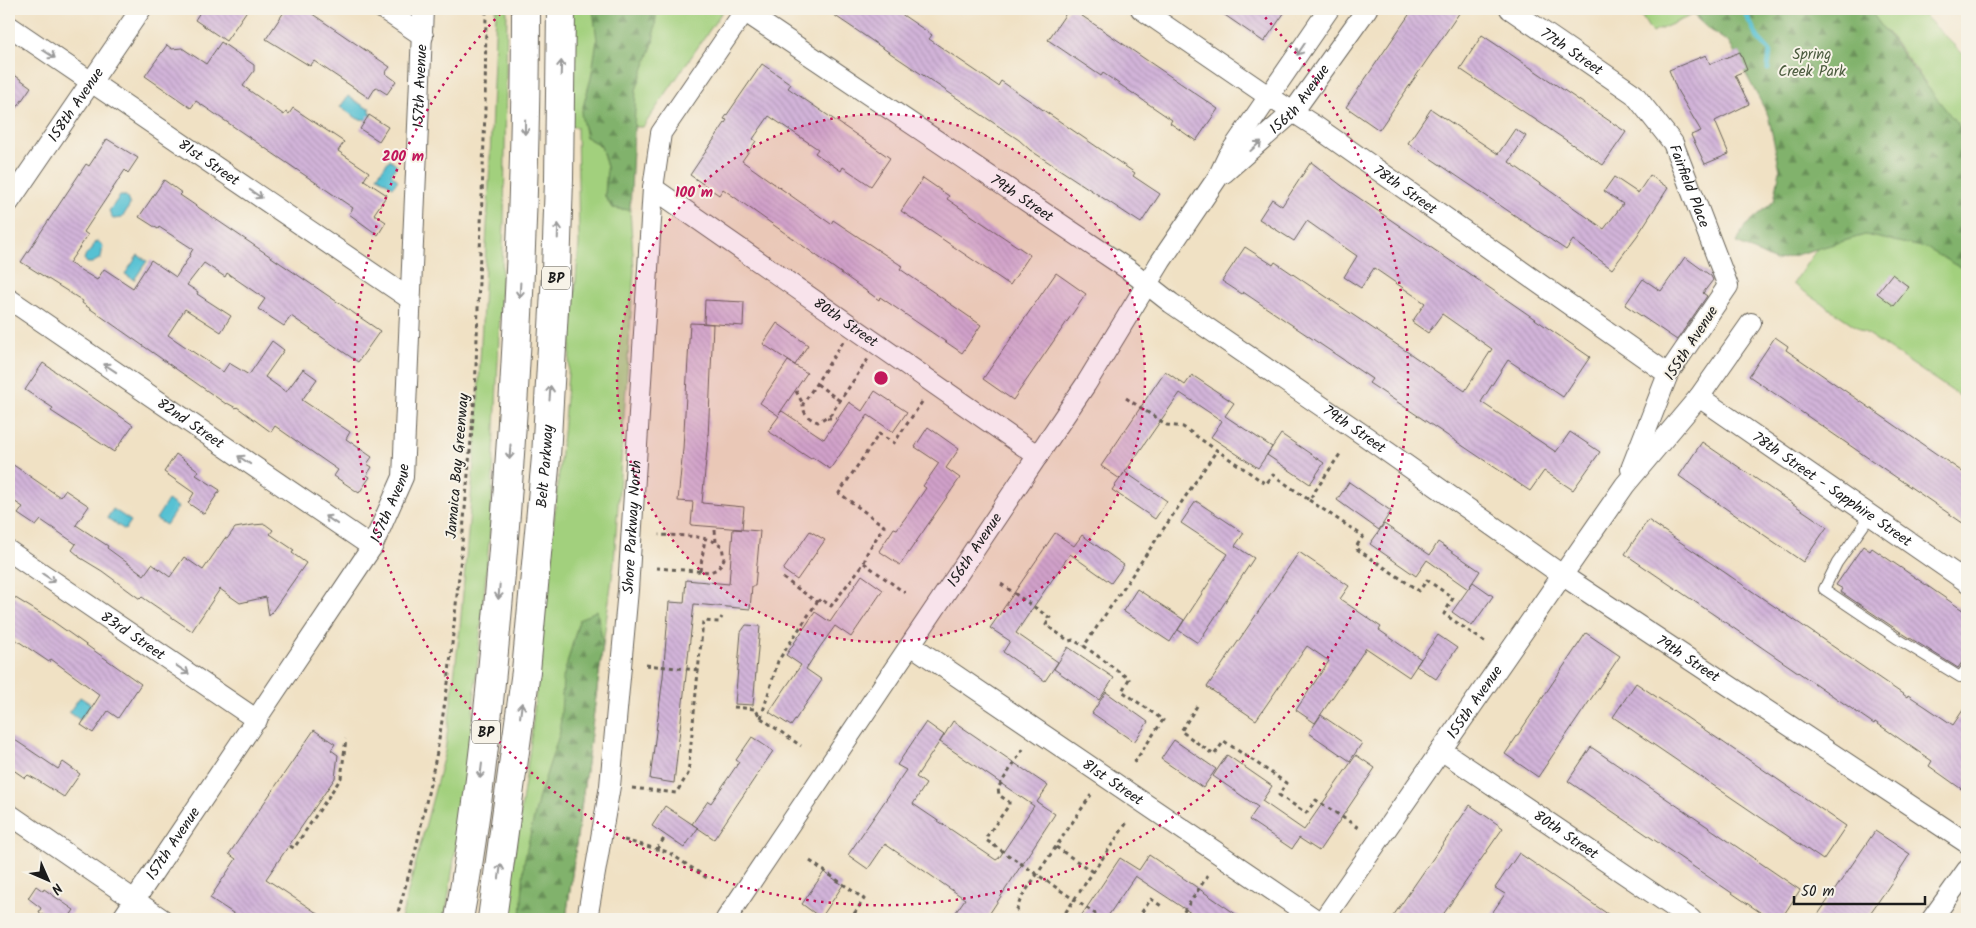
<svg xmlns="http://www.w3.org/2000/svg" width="1976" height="928" font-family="Kalam,sans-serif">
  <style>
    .green { fill: #a2d07d; stroke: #5f764c }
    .forest { fill: url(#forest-firs); stroke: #4e6744 }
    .water { fill: #57c1d3; stroke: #3a6e78 }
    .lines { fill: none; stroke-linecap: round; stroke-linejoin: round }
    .stream { stroke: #57c1d3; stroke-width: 5 }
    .building { fill: url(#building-back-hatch) }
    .lane-casing { stroke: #666157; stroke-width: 12 }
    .street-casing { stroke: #666157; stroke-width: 22 }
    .highway-casing { stroke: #666157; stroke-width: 30 }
    .path { stroke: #666157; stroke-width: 3; stroke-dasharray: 4 4; stroke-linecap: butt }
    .lane { stroke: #fff; stroke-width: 10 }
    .street { stroke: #fff; stroke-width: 20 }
    .highway { stroke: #fff; stroke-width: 28 }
    .oneway { stroke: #999 }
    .ring { fill: none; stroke: #c2185b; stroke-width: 2.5; stroke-dasharray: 2.5 5 }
    .labels { text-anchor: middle; stroke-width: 4; stroke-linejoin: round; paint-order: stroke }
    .shield { fill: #f7f3e8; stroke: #5e5c59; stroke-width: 1 }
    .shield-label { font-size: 14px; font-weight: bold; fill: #1c1c1c }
    .street-label { font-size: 15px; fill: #1c1c1c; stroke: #f7f3e8 }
    .park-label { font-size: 15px; fill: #4b5b3e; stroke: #f7f3e8 }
    .centre { fill: #c2185b; stroke: #f7f3e8; stroke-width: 2.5 }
    .ring-label { font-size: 15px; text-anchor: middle; font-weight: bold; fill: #c2185b; stroke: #f7f3e8; stroke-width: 4; stroke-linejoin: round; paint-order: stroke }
  </style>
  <defs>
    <pattern id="forest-firs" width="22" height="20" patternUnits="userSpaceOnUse" patternTransform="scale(1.25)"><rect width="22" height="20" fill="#81b26c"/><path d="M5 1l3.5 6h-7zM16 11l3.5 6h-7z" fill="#699058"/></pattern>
    <pattern id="building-back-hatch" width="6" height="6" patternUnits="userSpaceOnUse" patternTransform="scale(1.25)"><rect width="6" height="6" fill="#d2b4d9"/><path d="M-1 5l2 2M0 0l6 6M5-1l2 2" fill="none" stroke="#b49aba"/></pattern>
  </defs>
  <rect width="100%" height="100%" fill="#f7f3e8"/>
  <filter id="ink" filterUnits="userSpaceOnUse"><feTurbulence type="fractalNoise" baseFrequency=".02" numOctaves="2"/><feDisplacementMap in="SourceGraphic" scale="10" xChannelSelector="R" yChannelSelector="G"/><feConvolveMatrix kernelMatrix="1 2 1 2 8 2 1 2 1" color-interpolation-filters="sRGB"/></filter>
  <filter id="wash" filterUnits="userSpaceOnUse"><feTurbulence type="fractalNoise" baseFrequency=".0096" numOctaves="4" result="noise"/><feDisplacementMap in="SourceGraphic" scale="20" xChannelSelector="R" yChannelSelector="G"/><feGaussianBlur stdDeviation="1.12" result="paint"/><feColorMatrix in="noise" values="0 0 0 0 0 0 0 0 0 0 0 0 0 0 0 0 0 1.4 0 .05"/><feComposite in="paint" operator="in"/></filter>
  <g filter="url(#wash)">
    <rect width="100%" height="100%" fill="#f0e1c4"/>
    <path class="green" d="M496,9H507L504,222L491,521L467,775L445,919H401L445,751L460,628L476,439L488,208Z
      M559,9H724L643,127L584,126L586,137L601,146L607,167L605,196L612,208L630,210L634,270L614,563L566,919H505L530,747L563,433L579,244L577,127L559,126Z
      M1637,9H1706L1652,33Z
      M1735,9H1918L1967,58V401L1793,284L1927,85L1887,32Z"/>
    <path class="forest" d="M593,9H657L653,43L636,90L630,210L612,208L605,196L607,167L601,146L586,137L581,114L591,78L597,40Z
      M1687,9H1869L1914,70L1967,136V271L1926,248L1865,235L1775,261L1737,243L1744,227L1774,201L1780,170L1768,115L1729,43L1706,27Z
      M597,610L603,645L566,919H521L524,862L538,800L560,732L563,678L579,620Z"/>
    <path class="water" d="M348,96L365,107L370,108V112L372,113L369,120L358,119L340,107Z
      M390,159L397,165L391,174L398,180L393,187L377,176Z
      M120,196H126L130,205L122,218L113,219L109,211Z
      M98,241L103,246L101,258L92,263H87L84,259L86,254L92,250L94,243Z
      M138,255L147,261L134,280L125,274Z
      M168,500L178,507L166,525L156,519Z
      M113,509L131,521L125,530L107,518Z
      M80,697L91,704L80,720L69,712Z"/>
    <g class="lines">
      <path class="stream" d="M1743,9L1758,38L1770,51L1768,69"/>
    </g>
    <g id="blocks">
      <path class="building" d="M202,9H248L226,41L195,20Z
        M286,9H305L390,67L385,73L396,81L387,94L376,87L369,98L314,61L310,66L266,39Z
        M825,9H894L932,35L929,39L998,86L1001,81L1135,173L1133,176L1160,194L1141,223L1030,150L1019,140Z
        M1069,9H1072L1218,109L1196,141L1170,123L1172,120L1103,73L1101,76L1048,40Z
        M1216,9H1287L1264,42Z
        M1413,9H1462L1379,130L1346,107Z
        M1482,35L1626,132L1603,165L1460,69Z
        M221,42L254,65V71L243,86L284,115L286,112L289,114L293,108L344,142L338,151L369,172L364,180L387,195L374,214L386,222L378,235L349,214L353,208L240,131L196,101L191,108L145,76L167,45L172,49L182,48L206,64Z
        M1740,52L1747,70L1735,75L1749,104L1715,121L1729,154L1705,164L1691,135L1701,131L1677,90L1669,70L1706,55L1710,64Z
        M762,64L791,84L788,88L890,158L871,186L843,167L841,171L815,153L818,149L769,116L753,139L756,141L742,161L831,224L833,220L902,266L900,269L981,325L962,353L880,297L879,300L723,189L719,195L690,175L727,120L724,119Z
        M9,71L31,87L9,119Z
        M1431,109L1498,154L1515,129L1526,136L1509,162L1604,229L1623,204L1604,191L1614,177L1638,193L1650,175L1668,188L1637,236L1612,269L1573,240L1566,250L1408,143Z
        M369,115L388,127L379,141L360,129Z
        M107,139L138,158L128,173L125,170L84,232L88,235L69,263L97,280L104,269L133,288L151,260L176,277L191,254H190L193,249L159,227L158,229L139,217L164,180L182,193L180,195L380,331L358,362L291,316L284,326L258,309L265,299L227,273L225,277L204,263L187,285L198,292L197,294L231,316L221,332L185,309L168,335L223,372L229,363L249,375L272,341L284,350L265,377L286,392L303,369L317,379L302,400L350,432L346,439L372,457L367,464L372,467L367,475L370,477L359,493L334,476L338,470L302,445L275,426L271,432L237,407L236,408L227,403L226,404L82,303L83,301L21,262L86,164L89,166Z
        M1311,162L1346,189L1590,357L1563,397L1508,360L1481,402L1556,452L1570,432L1600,452L1573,490L1544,471L1530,491L1369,383L1372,379L1243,292L1242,294L1222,281L1245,247L1273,265L1275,262L1465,391L1492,349L1442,314L1428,333L1412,322L1425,303L1374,268L1361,288L1344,277L1357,256L1307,221L1294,241L1259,219L1272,199L1282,206Z
        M923,178L949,196L947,199L1030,255L1010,285L901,211Z
        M1685,257L1711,276L1713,280L1703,293L1707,296L1677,340L1625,305L1643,279L1661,291Z
        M1056,273L1086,294L1013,400L983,379Z
        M1892,274L1909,287L1894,306L1877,293Z
        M705,300L744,302L743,326L704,323Z
        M690,323L713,324L708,439L702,503L744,507L742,529L691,525L693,502L678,501L683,449Z
        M777,323L808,345L795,365L763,344Z
        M1775,337L1788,346L1786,350L1967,475V526L1749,376Z
        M788,361L807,373L779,414L782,411L824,439L849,402L862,411L875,391L907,412L893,432L868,415L830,469L812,457L811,459L768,431L779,416L760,403Z
        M43,363L133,425L114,452L51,411L53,408L25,390Z
        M1165,371L1185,385L1192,375L1234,403L1225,416L1272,447L1258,468L1211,437L1222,421L1180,393L1125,472L1167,501L1155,519L1112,490L1124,473L1120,479L1101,466Z
        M928,427L959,449L946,468L960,478L900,565L879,551L894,528L897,529L911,510L926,488L923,486L939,463L915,447Z
        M1281,434L1324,463L1310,484L1267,455Z
        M1702,442L1827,527L1803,562L1679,476Z
        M176,454L199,471L196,475L220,490L204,514L188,503L194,493L164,472Z
        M9,462L60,497L65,490L89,506L76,525L108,546L107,548L144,575L152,564L170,577L184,557L203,570L225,538L227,539L235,528L253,525L265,524L273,530L270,534L294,550L292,553L306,563L269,616L266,597L240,603L220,589L192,631L142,597L140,599L102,571L79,557V556L72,550L76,544L41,520L36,526L18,514L23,507L9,498Z
        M1349,482L1391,511L1379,530L1337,500Z
        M1196,501L1244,533L1235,546L1254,558L1198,643L1178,630L1228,554L1181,523Z
        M1648,520L1907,697L1908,695L1953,725L1967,704V793L1929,766L1932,761L1875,722L1874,724L1625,554Z
        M1384,524L1430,555L1438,542L1480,571L1468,589L1427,560L1416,576L1370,544Z
        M733,529L760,531L755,586H752L750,609L694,604L674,783L650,779L663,677L669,602L684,603L686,580L729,584Z
        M810,531L825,540L797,580L783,570Z
        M1055,533L1074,546L1082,535L1124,565L1111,583L1070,554L1032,609L1016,633L1058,662L1045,681L1003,652L1010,641L990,628Z
        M1863,546L1870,551L1872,548L1967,613V655L1958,668L1902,633L1841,592L1843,589L1836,585Z
        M1299,552L1349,586L1340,599L1381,627L1379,630L1421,659L1409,677L1366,648L1315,723L1296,710L1329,661L1307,646L1256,720L1207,687Z
        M862,575L883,590L851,637L835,626L820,647L806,669L822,680L791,726L769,712L801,665L786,655L815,612L830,622Z
        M1473,582L1493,596L1472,626L1452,612Z
        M1137,589L1184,620L1170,642L1123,611Z
        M9,594L51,620L141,684L118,718L108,711L93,733L81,725L100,695L51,659L49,662L9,635Z
        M746,625L760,626L753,705L735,704L741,632Z
        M1586,633L1620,656L1538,777L1505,754Z
        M1438,635L1457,648L1436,679L1416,666Z
        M1068,647L1114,678L1099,700L1054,669Z
        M1636,683L1846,826L1823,860L1613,717Z
        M1106,692L1148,722L1134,742L1092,713Z
        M1321,715L1362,743L1350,761L1309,733Z
        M953,721L1048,786L1037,802L1055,814L986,919H951L965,899L885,844L868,869L848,855L906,770L897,765L926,722L944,735L916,777L926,784L913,804L996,860L999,858L1034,806L940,742Z
        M314,730L335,744L331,750L338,755L335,778L266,879L326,919H242L210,898L236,859L229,854Z
        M9,736L58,769L63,762L80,774L64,797L37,780L28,775L25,778L9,767Z
        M752,737L773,751L714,839L692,824L708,801L711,803L739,762L736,760Z
        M1174,740L1216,769L1203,788L1161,759Z
        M1591,747L1800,890L1781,919H1770L1568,781Z
        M1227,755L1272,786L1262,801L1304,830L1356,755L1375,768L1319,851L1299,838L1292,849L1249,820L1258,807L1213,776Z
        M1470,805L1503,828L1482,858L1440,919H1391Z
        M665,806L698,828L684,848L652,826Z
        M1875,831L1910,854L1892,882L1866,919H1815Z
        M1519,853L1615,919H1488L1505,894L1495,888Z
        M1149,855L1192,884L1243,919H1200L1135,876L1106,919H1079L1120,858L1139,870Z
        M824,872L843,885L821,918L802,904Z
        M36,886L43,891L44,889L74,910L68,919H49L39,912L41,908L28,898Z"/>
    </g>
  </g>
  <g filter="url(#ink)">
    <use href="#blocks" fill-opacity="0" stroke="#666157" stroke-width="1"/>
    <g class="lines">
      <defs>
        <path id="lane" d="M1871,515L1837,563L1824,589L1898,639L1960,677L1967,668"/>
        <g id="street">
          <path d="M383,9L423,36"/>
          <path id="s1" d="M1141,9L1268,96L1315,126L1668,374"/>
          <path id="s2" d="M1510,9L1634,94L1673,143L1728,286L1668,374L1631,469"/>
          <path id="s3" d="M744,11L1129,270L1171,303L1365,436L1562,575L1967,843"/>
          <path id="s4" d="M9,26L410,299"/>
          <path id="s5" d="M1224,173L1293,112L1367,9"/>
          <path id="s6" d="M653,188L1038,456"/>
          <path id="s7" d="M9,202L141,9"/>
          <path id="s8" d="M9,299L372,547"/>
          <path id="s9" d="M1699,397L1967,582"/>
          <path id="s10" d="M9,551L257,720"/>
          <path id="s11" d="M911,645L1315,919"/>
          <path id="s12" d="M1441,750L1691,919"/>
          <path d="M9,814L162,919"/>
          <path id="s13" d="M122,919L372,547L403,477L423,9"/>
          <path id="s14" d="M587,919L610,786L628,590L653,188L661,133L746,9"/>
          <path id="s15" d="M726,919L1086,384L1161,261L1218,177L1228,156L1329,9"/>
          <path id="s16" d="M1324,919L1625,485L1699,397L1751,323"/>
          <path d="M1932,919L1967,870"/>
        </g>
        <g id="highway">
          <path d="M459,919C483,785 495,649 506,513C518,345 526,177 526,9"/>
          <path id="s17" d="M492,919L526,671L546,457L556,272L559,179L561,9"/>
        </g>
      </defs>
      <use href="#lane" class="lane-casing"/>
      <use href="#street" class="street-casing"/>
      <use href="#highway" class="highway-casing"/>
      <path class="path" d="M843,342L803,404C803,414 809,419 818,422L831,414L868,359
        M817,384L840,401
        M796,391L803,404
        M1126,398L1167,425L1183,427L1266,484L1273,475L1309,500L1340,454
        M827,418H836
        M1309,500L1363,536L1356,547L1357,549L1419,591L1427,580L1453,598L1444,614L1485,642
        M715,530L716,542
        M864,563L905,593
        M656,568L710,572L718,569L724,559L722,546C705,534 679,536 659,535
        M700,571L705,539
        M1001,584L1050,618L1046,625L1069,641L1073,640L1084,646
        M817,602L821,599L831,606L864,563L867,553L884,526L839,493L879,434L894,443L922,402
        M646,665L698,670
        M1197,706L1181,731L1214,755L1224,741L1286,783L1279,795L1306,813L1316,800L1359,828
        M734,707L755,709L761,718L801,746
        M761,718L778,661L817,602L780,576
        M1023,749L998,788L999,795L1009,802V805L987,836L986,840L1103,919
        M1134,763L1163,720L1122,691L1129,679L1084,646L1217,450
        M632,788L676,793L688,774L703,621L719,622L722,617
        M624,840L668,852L710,880
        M290,846L294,848L341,778L346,739
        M1056,847L1093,872
        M657,849L665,837
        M810,861L864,899L854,914L861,919
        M396,919L415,853L437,752L448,683L460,566L475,394L485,111L486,9
        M1020,919L1017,909L1021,898L1091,795
        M1061,919L1128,821
        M1137,919L1151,899L1163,907
        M1181,919V916L1208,875"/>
      <use href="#lane" class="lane"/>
      <use href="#street" class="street"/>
      <use href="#highway" class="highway"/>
    </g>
    <defs><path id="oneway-shaft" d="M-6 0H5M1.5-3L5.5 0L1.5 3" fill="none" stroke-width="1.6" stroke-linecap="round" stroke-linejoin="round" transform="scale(1.25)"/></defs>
    <g class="oneway">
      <use href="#oneway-shaft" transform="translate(1301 49) rotate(124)"/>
      <use href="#oneway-shaft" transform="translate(49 54) rotate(34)"/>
      <use href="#oneway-shaft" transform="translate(561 68) rotate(-88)"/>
      <use href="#oneway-shaft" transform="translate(525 127) rotate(91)"/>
      <use href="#oneway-shaft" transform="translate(1256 146) rotate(-42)"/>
      <use href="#oneway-shaft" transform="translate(256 194) rotate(34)"/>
      <use href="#oneway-shaft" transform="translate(558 231) rotate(-88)"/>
      <use href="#oneway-shaft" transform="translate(520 290) rotate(93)"/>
      <use href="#oneway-shaft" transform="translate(110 368) rotate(-146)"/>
      <use href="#oneway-shaft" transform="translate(550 393) rotate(-86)"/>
      <use href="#oneway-shaft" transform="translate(510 452) rotate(94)"/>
      <use href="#oneway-shaft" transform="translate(244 460) rotate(-146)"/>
      <use href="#oneway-shaft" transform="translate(331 520) rotate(-146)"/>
      <use href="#oneway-shaft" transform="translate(49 578) rotate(34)"/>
      <use href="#oneway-shaft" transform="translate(499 592) rotate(95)"/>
      <use href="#oneway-shaft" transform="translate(183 670) rotate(34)"/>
      <use href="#oneway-shaft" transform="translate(521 710) rotate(-83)"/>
      <use href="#oneway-shaft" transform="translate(481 771) rotate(97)"/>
      <use href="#oneway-shaft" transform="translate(500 871) rotate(-82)"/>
    </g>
  </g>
  <circle cx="881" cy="378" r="264" fill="#c2185b" fill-opacity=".12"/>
  <g class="ring">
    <circle cx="881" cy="378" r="264"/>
    <path d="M1260 12A527 527 0 1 1 502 12"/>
  </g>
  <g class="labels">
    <g class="shield">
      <rect x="542" y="266.5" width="28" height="23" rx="4"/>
      <rect x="472" y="720.5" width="28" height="23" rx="4"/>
    </g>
    <g class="shield-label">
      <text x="556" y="283">BP</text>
      <text x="486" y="737">BP</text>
    </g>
    <g class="street-label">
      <text dy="5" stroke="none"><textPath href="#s2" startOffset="75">77th Street</textPath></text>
      <text dy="5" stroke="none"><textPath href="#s13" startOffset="916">157th Avenue</textPath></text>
      <text dy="5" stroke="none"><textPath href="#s5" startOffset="106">156th Avenue</textPath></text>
      <text dy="5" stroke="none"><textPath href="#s7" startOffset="118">158th Avenue</textPath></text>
      <text dy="5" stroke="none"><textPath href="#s4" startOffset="242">81st Street</textPath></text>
      <text dy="5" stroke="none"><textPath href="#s2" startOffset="259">Fairfield Place</textPath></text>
      <text dy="5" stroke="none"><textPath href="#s1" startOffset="320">78th Street</textPath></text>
      <text dy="5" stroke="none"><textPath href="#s3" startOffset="335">79th Street</textPath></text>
      <text dy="5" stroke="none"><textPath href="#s6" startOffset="235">80th Street</textPath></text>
      <text transform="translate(1691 343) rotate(-57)" y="5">155th Avenue</text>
      <text dy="5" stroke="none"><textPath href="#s8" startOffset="220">82nd Street</textPath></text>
      <text dy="5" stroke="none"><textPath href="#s3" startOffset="740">79th Street</textPath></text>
      <text dy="5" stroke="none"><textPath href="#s17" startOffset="456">Belt Parkway</textPath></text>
      <text transform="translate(457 466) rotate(-85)" y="5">Jamaica Bay Greenway</text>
      <text dy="5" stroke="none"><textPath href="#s9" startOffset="162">78th Street - Sapphire Street</textPath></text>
      <text dy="5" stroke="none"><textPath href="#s13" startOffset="496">157th Avenue</textPath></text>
      <text dy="5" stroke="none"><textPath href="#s14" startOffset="395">Shore Parkway North</textPath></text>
      <text dy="5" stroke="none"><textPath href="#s15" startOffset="445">156th Avenue</textPath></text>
      <text dy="5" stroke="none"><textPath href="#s10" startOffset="150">83rd Street</textPath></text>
      <text dy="5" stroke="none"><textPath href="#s3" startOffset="1145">79th Street</textPath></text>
      <text dy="5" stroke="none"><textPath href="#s16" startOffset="264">155th Avenue</textPath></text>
      <text dy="5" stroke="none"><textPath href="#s11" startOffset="244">81st Street</textPath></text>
      <text dy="5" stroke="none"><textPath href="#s12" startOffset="151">80th Street</textPath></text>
      <text dy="5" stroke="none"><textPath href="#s13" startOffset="91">157th Avenue</textPath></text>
    </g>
    <g class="park-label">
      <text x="1812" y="59">Spring<tspan x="1812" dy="17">Creek Park</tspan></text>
    </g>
  </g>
  <circle cx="881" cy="378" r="8" class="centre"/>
  <g class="ring-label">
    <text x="403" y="161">200 m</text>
    <text x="694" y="197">100 m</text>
  </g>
  <rect width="1976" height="928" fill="none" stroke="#f7f3e8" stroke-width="30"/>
  <g transform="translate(48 880) rotate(135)" stroke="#f7f3e8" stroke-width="4" paint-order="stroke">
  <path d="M0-4L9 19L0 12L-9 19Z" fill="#1c1c1c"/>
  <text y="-8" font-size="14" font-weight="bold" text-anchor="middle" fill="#1c1c1c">N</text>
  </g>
  <path d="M1794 896v8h131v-8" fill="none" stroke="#1c1c1c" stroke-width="2.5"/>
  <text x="1801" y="896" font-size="15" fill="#1c1c1c" stroke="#f7f3e8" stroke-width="4" paint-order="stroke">50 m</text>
</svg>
